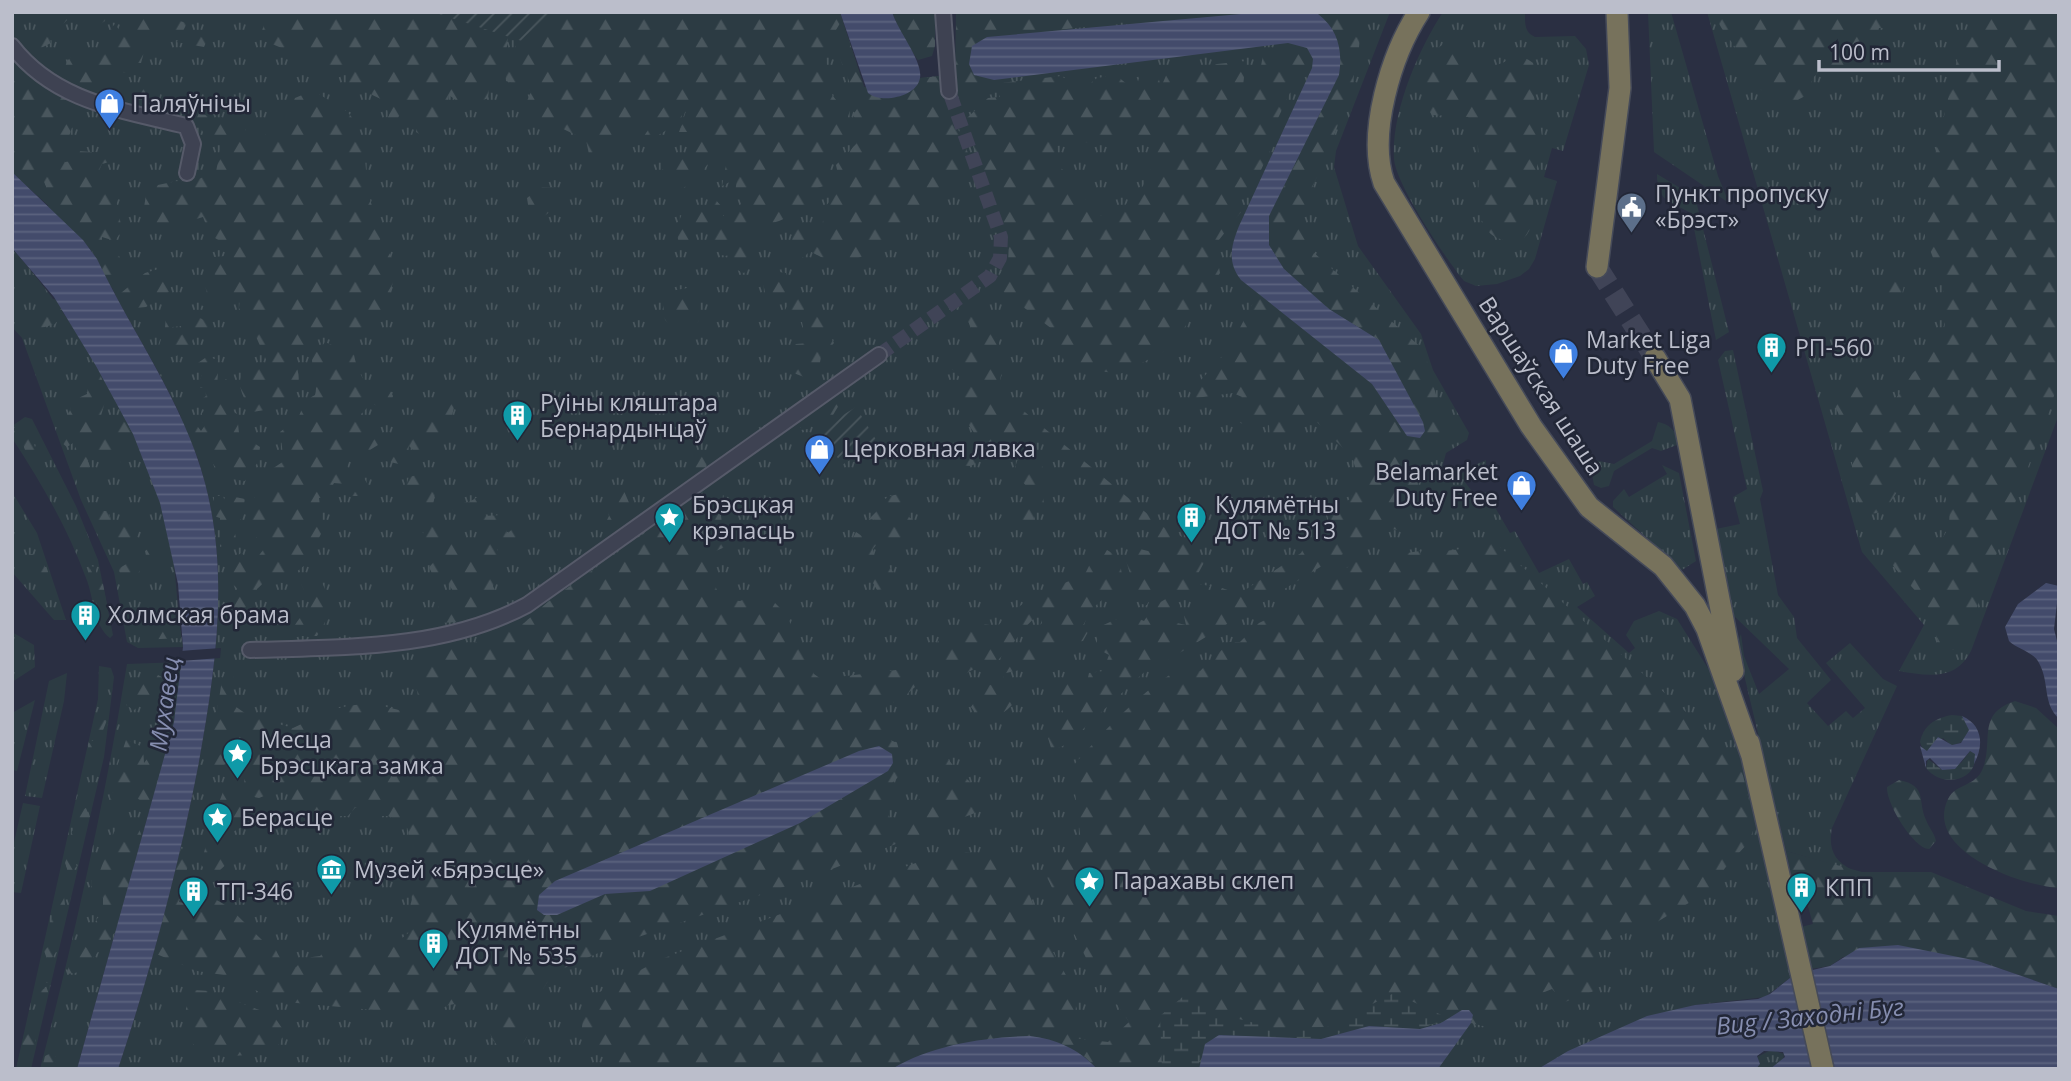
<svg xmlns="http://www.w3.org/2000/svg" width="2071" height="1081" font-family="'Open Sans',sans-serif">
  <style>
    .grass { fill: url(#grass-tufts) }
    .forest { fill: url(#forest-firs); fill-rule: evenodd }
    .wetland { fill: url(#wetland-marsh) }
    .garden { fill: url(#garden-furrows) }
    .water { fill: url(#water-rules) }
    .pier { fill: #2a2f42 }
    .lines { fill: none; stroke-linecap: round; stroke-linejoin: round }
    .minor-tunnel { stroke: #404457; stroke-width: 14; stroke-dasharray: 14 7; stroke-linecap: butt }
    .highway-tunnel { stroke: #404457; stroke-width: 21; stroke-dasharray: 21 10; stroke-linecap: butt }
    .minor-casing { stroke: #565a69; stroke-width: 18 }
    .highway-casing { stroke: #454a59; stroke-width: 24 }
    .minor { stroke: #3e4252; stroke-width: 14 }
    .highway { stroke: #77725c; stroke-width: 21 }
    .labels { text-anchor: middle; stroke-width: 5; stroke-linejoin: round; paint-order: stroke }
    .poi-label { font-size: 23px; fill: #bbbecb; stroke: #222737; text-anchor: start }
    .street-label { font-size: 23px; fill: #bbbecb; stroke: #222737 }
    .water-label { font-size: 24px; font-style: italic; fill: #868eb0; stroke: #222737 }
  </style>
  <defs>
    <pattern id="grass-tufts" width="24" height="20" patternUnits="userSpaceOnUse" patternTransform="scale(1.75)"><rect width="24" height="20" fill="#2c3b43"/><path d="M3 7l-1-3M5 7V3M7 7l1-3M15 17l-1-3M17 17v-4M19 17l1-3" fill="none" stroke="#49565d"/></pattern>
    <pattern id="forest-firs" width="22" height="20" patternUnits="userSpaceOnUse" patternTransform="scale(1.75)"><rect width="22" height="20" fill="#2c3b43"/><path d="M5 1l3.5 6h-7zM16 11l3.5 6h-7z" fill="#49565d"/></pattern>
    <pattern id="wetland-marsh" width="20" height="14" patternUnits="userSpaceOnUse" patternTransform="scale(1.75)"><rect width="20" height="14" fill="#2c3b43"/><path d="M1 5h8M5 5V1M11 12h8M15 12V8" fill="none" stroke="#49565d"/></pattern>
    <pattern id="garden-furrows" width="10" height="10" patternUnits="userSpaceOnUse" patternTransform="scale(1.75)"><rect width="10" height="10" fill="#2c3b43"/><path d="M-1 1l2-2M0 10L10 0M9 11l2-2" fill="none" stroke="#49565d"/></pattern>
    <pattern id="water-rules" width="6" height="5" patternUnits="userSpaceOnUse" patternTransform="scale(1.75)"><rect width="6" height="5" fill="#434b6b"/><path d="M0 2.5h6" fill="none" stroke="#5c637f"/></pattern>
  </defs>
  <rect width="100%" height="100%" fill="#2a2f42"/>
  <path class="grass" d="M12,12H840L864,87L879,99L906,94L920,78L955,74L956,12H1390L1336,151L1334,167L1358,246L1421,334L1433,370L1469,433L1467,440L1446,453L1442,468C1456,485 1471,465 1486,460V465L1464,481L1475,495L1486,492L1510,533L1515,531L1539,573L1569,559L1583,584L1587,582L1595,596L1577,607L1629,653L1635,648L1626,635L1634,621L1659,611L1677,619L1711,673L1740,738L1774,904H1779L1795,974L1765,997L1695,1005L1604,1036L1538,1069H118C151,970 178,869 198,767C215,673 230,577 205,483C190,422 154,365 124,311C114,294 107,275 97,259C76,226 40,200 12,172Z
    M1443,12H1525C1525,23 1524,32 1535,37L1575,36L1586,49L1589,65L1563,151L1552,148L1544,177L1557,181L1535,259L1529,269L1520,276L1497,284L1476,286L1464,281C1446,259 1396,185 1394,159C1391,113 1418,50 1443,12Z
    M1648,12H1671L1718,176L1729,203L1654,152Z
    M1707,12H2059V414L1971,651C1956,681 1927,676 1899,671L1924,625L1862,552Z
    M1657,174L1695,197L1729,332L1716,340L1691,213C1669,201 1657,201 1657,174Z
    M12,248C80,326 140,424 167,525C177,566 176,606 183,647L138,648L127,642L114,572L81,500L22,338L12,327Z
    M1733,350L1763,491L1760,499L1778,595L1794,617L1797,638L1831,680L1807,703L1828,726L1846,711L1853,718L1865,708L1826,663L1850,643L1883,679L1897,686L1832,828C1828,849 1834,861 1852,870L1786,851L1737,645L1741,634L1744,656L1759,694L1789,669L1733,615L1716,529L1740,524L1733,497L1747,489L1718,360L1725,351Z
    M25,417L32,419L76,506L98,560L113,635L110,638C93,625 94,597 86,578C67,527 42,484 12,438V426Z
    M1658,422C1669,424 1679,432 1677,445L1661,451L1652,448L1614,471L1609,486L1601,488L1594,485L1589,459L1614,464L1652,441Z
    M1662,465L1679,473L1696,561L1682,570L1613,507V501L1624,489L1629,497L1667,474Z
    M12,492L37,533L66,620H54L12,572Z
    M12,632L34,645L35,667L12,682Z
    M183,662L174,722L77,1069H40C75,935 105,800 127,664Z
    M99,666L111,668L114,677L104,757L31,1069H16L98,699Z
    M67,673L64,701L42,798L25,796L49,681Z
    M35,700L17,771L12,770V713Z
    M23,803L40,806L21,893L12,892V851Z
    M1771,1050L1784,1054L1783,1061L1770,1069H1756L1760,1064L1757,1057Z"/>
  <path class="forest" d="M34,12H106L105,21L96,27L87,17L73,14L61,26L48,31L51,43L37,50L28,43L39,26Z
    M146,12L187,23L183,31L187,38L193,34L208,38L204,47L176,42L183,39L180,33L172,35L168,30L148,38L141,63H131L128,72L117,73L114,82L128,87L135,94L147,86L160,94L157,111L151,114L130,108L128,104L124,108L88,99L61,80L67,61L72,56L81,60L95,59L100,48L106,51L112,39L110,29L115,24L122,34L133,28L134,19L146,15Z
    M268,12H511L505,62L490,80L488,98L466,108L449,95L445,126L432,142L416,132L417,122L424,107L399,116L391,133L383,128L381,121L389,116L385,101L347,83L348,68L338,78L299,54L288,40L284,49L265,41L261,34Z
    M519,12H840L842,20L825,48L829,91L840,105H852L845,125L848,137L830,163L831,184L817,188L808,208L779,221L753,229L747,253L752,266L744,273L728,266L730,256L720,255L710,229L697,223L687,244H679L676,229L683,211L704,210L714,198L723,208V216H734L742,202L735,194L737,178L722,186L726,165L724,157H713L692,185L677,189L669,183L673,178L661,168L667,154L680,158L689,150L692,156L699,144L693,132H679L687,108L675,125L647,142L644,136L666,104L662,101L626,134L614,156L590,159L586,140L557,126L529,120L523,110L531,92L524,83L517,85L506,81L505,72L515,48Z
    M892,12H935V46L932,56L918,60L903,39Z
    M956,12C978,12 1080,8 1090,21L1086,27L987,37L974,75L994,80L981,98L964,103L956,94Z
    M1313,12H1355C1377,55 1315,178 1297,224L1313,252L1424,350L1447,436L1416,472L1418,485L1402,499L1399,530L1391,529L1330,561L1160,665L1153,664L1067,744L1052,751L1048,738L1062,722L1063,712L1053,689C1063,678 1073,677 1087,682L1089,673L1103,671L1109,655L1096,648L1099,627L1128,614L1144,621L1154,606L1169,597L1180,605L1177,623L1186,625L1184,616L1193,608L1212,614V605L1222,588L1239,594L1301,553L1307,541L1316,544L1330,528L1327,514L1350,499L1359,480L1352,457L1313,418L1280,439L1270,436L1269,425C1252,426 1238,428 1230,412L1242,397L1233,393L1196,398L1190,392L1229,349L1258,293L1372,384L1420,438L1425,432L1423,422L1379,340L1329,309L1284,269L1269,245V216L1339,75L1318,14Z
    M1714,12H1908L1909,21L1903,29L1879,28C1874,35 1874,42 1871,49C1862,71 1839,65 1821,69L1813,78L1807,95L1788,105C1755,97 1754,74 1737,50C1729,37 1719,28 1714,12Z
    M1987,12H2059V382L1966,638L1957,649L1945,651C1933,643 1938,627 1932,615C1920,589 1892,573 1882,546L1886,532L1899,525L1913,529L1928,543L1941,540C1961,516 1943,474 1913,471C1896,483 1891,522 1863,512L1852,487V443L1834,404L1837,395L1851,384L1859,386L1880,403L1895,400L1912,374L1940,344L1945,324L1943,285L1925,236L1926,194L1957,60Z
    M848,37L864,87L919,83L920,78L941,76L946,109L963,138L972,166C940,193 887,253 846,262C836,264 819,257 810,251L803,258L793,246L791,237L798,228L807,225V240L819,248L825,207L841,188L836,165L857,143L852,134L860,127L853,115L859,106L837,51L841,39Z
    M1448,42C1465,45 1469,64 1485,66C1505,68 1514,48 1533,63C1537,77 1533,91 1535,106C1536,118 1543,129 1542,142C1541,159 1533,173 1533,189C1533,211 1538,251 1500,239C1459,225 1494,150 1468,117L1432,115C1413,92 1420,54 1448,42Z
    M1286,48L1302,49L1311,59L1308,70L1297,78L1270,135L1277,136L1260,172L1236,201L1241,212L1215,245L1220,273L1171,348L1120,374L1066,366L1052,329L993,284L1008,263L1009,242L971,141L973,133L967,118L988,98L1000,97V83L1061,76L1083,89L1097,78L1116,75L1135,91L1141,72L1156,69L1161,87L1169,69L1246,61L1242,94L1257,88L1263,55ZM1143,135L1156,159L1143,186L1115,216L1098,215L1059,165L1057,146Z
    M12,73L70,98L77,113L64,151L65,162L72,161L78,151L105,153L113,161L102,164L98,173L103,190L115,195L122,230L115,241L102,237V244L120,257L121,281L111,288L91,249L48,208L49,192L44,182L33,177L26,186L12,172Z
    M314,90C325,100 337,102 346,111C368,130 364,168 369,195C371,207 379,220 383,231L380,240C408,267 388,307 366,331H312L307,346L294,361C303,379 298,389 289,406L281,400L277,408L253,412C240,394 233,379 251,362L261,370L268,364L254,332L257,329H252L239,308L240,295L214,299L205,307L201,305L208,297L204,282L216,278L211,265L213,257L226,256L225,244L210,235L203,217L180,224L166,235L150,233L142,221L148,181L153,186L177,181L188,183L216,172L221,144H210L196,120L199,113L245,128L251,145H263L266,131L273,123L293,120L290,110L295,98Z
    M541,187L559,188C562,202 552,211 541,218L529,211L527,198Z
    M165,267L174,275L169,292L146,307L124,309L121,293L145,273Z
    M1894,269L1903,271L1905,281L1900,303L1893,307L1885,303L1882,287L1886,274Z
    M772,271L786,273L790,287L778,300L766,297L763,283Z
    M687,288L700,305L699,321L690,331L675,330L665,320L663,304L671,291Z
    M793,295L804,296V311L811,306L834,343L828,349L823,346L818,373L804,377L791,372C786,361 789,352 796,344L809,343L812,337L804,332L802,322L788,317L785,310Z
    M53,299L58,300L64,309L55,324L38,329L25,326L23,319L39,308L46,313Z
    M974,300C988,321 1003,339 1002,366C1002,378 997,385 999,398L1020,408L1162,526L1184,538L1188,551L1207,557L1193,583L1210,586L1205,594L1192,601C1178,593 1166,590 1151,595L1147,605L1141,604L1137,589L1131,594L1111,592L1094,607L1082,627L1088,632L1083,641C1070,642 1069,648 1059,654C1046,660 1019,672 1004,673V680L1017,688L1019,697C1005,714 997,720 976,714L971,707L988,682L990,685L997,683L1001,665L1015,650L1023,652L1031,643L1028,639L1042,623L1040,614C1022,626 1015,645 999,659C990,668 985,666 974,669C968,672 961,677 955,680C932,671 925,646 948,632L960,636L973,623L998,626C1016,602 1056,585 1084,576L1094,556L1104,555L1107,550L1119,557L1122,575L1118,581H1124L1130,574L1125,557L1140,549L1152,552L1157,545L1156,534L1039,437L1028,436L971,466L953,465L981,443L958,409L968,386L950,367L981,343L961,310Z
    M181,310L186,317L192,314L208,322L211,331L202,335L195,331L190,349L176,356L158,349L162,336L171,340L183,334L181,326L165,328L166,315Z
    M325,342L354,355C359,379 366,378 373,397L388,386L393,396L390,406L383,410L372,403L357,418V422L368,417L376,426L378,445L360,456L350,454L347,457L348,479L352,482L356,475L361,473L368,485L361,496H352L346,484L334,483L326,498H319L323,530L305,565L282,583L272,575L257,589L252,624L239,630L230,626L227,610L238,589L226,578V565L241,553L247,558L250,567L267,545L245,529C254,515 251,502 258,488L268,486L272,469L284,461L280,432L298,418L306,400L315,395C319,383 309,368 313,352H318Z
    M205,358L218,359L215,371L218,372L217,388L226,379L233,381L236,390L225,402L228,409L237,414L239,433L260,447L258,462L245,481C226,479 213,470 207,451L197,455L180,418L189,415L201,431L206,424L202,422V413L207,409L199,408V401L206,396L205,388H197L203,371L195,365Z
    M96,366L108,392L100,419L101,424L113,423L123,415L133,434L132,442L121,454V462L103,466L95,459L88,461L89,487L84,491L80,490L69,459H82L73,443L67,447L62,443L57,426L61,421L66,420L74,400L87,394L90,371Z
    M444,393L451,395L455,403L451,420L445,423L448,433L441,446L415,452L409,446L399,464L385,461V453L395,444L404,443L403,433L420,425V417L432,415L434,421L443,412L437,400Z
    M835,396L842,400L830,420L818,414L808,429L801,430V422Z
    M16,426L27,427L37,452L31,454L25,450L21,438L15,436L13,429Z
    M700,451L708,457L706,469L693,475L687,469L691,456Z
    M1024,456L1038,458L1051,483L1043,496L1044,504L1034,510V519L1024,533L1016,529L1014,521L1004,528L998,521L1013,504L1028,501L1031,492L1014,471L1017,461Z
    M435,474L437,487L433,503L420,511L416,504L412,507C402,498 405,488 409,477L417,475L429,479Z
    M707,489L723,494L721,516L725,547L702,557L721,599L740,601L763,591L786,614L814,674L821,679L896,670L913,676L915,687L904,697L886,706L884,737L897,743L905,770L893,782L883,802L890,818L901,823L915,810L922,791L937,783L943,773L937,761L945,755C955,770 968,778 980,793V811L804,880L621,943L553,973L543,989L449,1005L428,1015L275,1001L230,976L197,971L154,953L181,848L189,861L179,902L194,905L201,895C231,900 246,928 269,946H274C279,957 283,966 296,967L305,958L320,956L327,949L391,942L401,939L413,929L409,834L406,824L388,816H370L365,808H355L348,816C335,816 320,818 310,807L307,812L294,811L290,803L293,793L287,787L259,798L250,796L245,806L266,809L269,821L242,827L229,834L218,819L231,823L232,814L218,805L223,792H243L245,775L226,764L203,774L206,755L212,752L207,749L214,730L222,680L229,665L234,666L232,704L249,716L293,728C335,709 351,697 399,710L418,696L414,677L423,671L425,654L454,645L474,643L524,623L549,601Z
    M624,491L633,512L625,525L614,529L606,522L609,516L606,505L616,493Z
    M912,491L915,495L909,517L918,524L908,545L877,544L873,549L874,557L865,556L853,538L856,532L862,536C877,525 885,533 901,522L903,518L898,515L882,521L869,519L880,508V502L890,496Z
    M214,496H223L228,509L230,496L245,499L241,519L234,527L236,539L220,547V518L214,516Z
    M478,497L483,516L503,515L507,534L517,525L525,527L531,523L536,526L526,542L506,547L494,543L499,553L495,563L499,570L493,586L498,598L489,612L473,619L468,616L461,622L437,623L436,611L443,599H451L453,591L448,583L436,582L429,567L437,559L436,554L421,550L424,526L430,524L434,512L443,515C446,526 454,532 458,543L481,539L484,525L473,527L470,520L458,517L451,508L455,499L467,503Z
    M96,502L99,511H107L113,523L134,513L137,537L124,549C95,545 97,531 86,506Z
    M1492,540L1739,759L1755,825L1749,842L1725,868L1706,897L1702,895L1657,922L1611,939L1597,954L1594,991L1565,1002L1552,989L1510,1006L1495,1029L1471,1023L1473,1015L1448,1018L1441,1023L1228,1035L1199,1069H1097L1085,1057L1044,1038L1030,1036L992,1039L940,1050L892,1069H640L606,1059L581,1036L585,1000L659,960L950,850L1007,858L1025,883L1048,943L1077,995L1073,1038L1108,1042L1129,1022L1086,958L1043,869L1081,842L1072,767C1106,729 1139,692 1184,666L1200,671L1230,642H1240L1259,623L1286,610L1294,596L1310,591L1359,560L1420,551L1423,562H1434L1436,552L1461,549Z
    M158,541L167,551L161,562L142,568L133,580H124L118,569L133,560H147L145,551Z
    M30,554H37L38,565L44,564L49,577L44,582H34L27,575Z
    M887,563L895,575L891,589L877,590L873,583L876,571Z
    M90,566L96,567V579L103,584L107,604L104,608L96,606L98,598L93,593L96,584L88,576Z
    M309,578H319C333,599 331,616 317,636H298L293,629C297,619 306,613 311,603L301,584Z
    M168,619L177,630L181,631V638L140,640L139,631L148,632L152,624Z
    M158,675L173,683L170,695C178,706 174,713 167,723L157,720L151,706L143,703L134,710L126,705L127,689L140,687L141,681Z
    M2015,701L2036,708L2059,729V888C2022,886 1923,851 1948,799C1956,783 1976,787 1983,768C1994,740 1976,714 2015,701Z
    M100,720H107L100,738L104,747L100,756L94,758L88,753L89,743L98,737L92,733L94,723Z
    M126,740L143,747L144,763L150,755L149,749L166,752L151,808L134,796L116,810L107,812L110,795L118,788V784L112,782Z
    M1899,780C1928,786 1917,800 1926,820C1929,828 1934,832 1936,841L1929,849C1913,848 1886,803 1887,787Z
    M86,808L89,815L87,823L82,825V845L74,863L77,866L71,872L72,877L66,894H61L58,887L61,875L69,872L65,863L68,852L75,849L70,838L72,831L80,827L78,811Z
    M127,819L137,823L142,837L117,930L91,960L88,971L67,974L73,949L82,943L87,948L93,946L89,929L91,924L100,925L96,920L103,912V898L91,888L93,872L100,871L114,832Z
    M212,841L229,848L233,858L219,871L206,872L201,864L206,845Z
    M1786,851L1862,872H1931L2026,911L2059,916V989L1978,961L1843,957L1830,966L1810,969L1801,927L1813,924L1807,903L1798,905Z
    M59,897H64L66,912L58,917L60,929L53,942L58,949L52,958L49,982L43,984L38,974L40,967L50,962L44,951L51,943V921L57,914L54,910Z
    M45,988L48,992L41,1007L42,1015L37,1025L35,1046L29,1050L32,1057L29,1068L16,1069L20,1053L27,1052L22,1044L24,1034L32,1032V1027L27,1025L30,1011L38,1008L37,993Z
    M194,990L209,991L273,1015L284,1031L280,1044C259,1055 221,1062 199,1049C193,1046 189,1038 185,1032L186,1008Z
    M490 1030a19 19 0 1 1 38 0a19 19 0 1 1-38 0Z
    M51,1053L56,1057L77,1053L71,1066H65L62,1061L57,1060L53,1067L42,1068L45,1056Z"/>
  <path class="wetland" d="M1952,715L1962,716L1968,721C1972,734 1965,744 1951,745L1943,738L1927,751L1923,750L1920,742C1924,725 1935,718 1952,715Z
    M1970,751L1975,753C1979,781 1942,789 1926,768L1928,759L1942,770L1961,763Z
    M1394,993L1448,1018L1420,1029L1362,1027L1321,1039L1219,1035L1199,1062V1069H1162L1160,1016L1186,994L1208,1011L1274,1028L1327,1027Z"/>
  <path class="garden" d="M433,12H553L531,44Z
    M856,407L878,443L842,465L820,429Z"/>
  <path class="water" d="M840,12H892C899,33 923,61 920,78C917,97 881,104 868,93Z
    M1263,12L1318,14C1338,29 1343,51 1339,75L1269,216V245L1284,269L1329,309L1379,340L1423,422L1425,431L1420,438L1407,436L1372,384L1241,280C1227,262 1231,246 1239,226L1312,68L1313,59L1307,48L1288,43L994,80L974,75L969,64L972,46L987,37Z
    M12,172L83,240L97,259C132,333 184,403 205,483C230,577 215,673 198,767C178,869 151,970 118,1069H77L174,722L183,647L178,584L160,503L133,434L96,366L54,297L12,248Z
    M2046,583L2059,586L2054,629L2059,649V719C2042,702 2050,683 2039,663C2034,652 2017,649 2009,641L2005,627L2018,604Z
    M1962,716C1983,725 1984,746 1974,764L1975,754L1970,751L1955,769L1942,770L1930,758L1926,761V768L1920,746L1927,751L1938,737L1952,745L1961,743L1969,730Z
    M879,746L892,754L893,763L888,771L800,823L650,891L605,894L557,915H544L537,910L539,895L555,881L859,751Z
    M1898,945L1978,961L2059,989V1069H1770L1785,1057L1783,1052L1764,1051L1757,1056L1760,1064L1756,1069H1538L1568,1051L1647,1016L1695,1005L1758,999L1770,994L1795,974L1830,966L1859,948Z
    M1462,1010H1469L1473,1015L1471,1023L1438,1069H1199L1205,1044L1219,1035L1321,1039L1369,1026L1420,1029L1441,1023Z
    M1030,1036C1056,1039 1079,1049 1097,1069H892C931,1045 985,1037 1030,1036Z"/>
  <path class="pier" d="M221,648L220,658L180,661L179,651Z"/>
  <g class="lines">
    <path class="minor-tunnel" d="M879,355L990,276L1000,258L1001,237L949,91"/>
    <path class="highway-tunnel" d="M1597,267L1655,358"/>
    <defs>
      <path id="minor" d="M943,12L949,91
        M12,46C55,102 122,110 186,126L193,144L187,173
        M250,650C343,647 443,650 527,605L879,355"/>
      <path id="highway" d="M1419,12C1391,55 1367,134 1384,183L1531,426L1589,507L1663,566L1695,606L1707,629L1752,756
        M1597,267L1620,88L1617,12
        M1655,358L1680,399L1733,671
        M1749,743L1823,1069"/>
    </defs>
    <use href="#minor" class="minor-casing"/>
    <use href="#highway" class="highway-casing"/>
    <use href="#minor" class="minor"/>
    <use href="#highway" class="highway"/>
  </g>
  <defs>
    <symbol id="shop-pin" viewBox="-11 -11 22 30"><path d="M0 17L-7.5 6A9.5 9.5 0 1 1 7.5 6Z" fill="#3f7fe0" stroke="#222737"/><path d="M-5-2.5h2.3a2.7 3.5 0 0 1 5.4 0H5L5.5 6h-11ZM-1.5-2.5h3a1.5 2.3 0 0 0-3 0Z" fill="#fff"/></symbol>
    <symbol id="civic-pin" viewBox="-11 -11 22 30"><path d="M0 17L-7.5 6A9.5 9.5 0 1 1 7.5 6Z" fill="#5c6f8a" stroke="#222737"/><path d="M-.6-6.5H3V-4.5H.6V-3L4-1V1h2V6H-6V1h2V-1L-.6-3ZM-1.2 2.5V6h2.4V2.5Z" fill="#fff"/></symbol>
    <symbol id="building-pin" viewBox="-11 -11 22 30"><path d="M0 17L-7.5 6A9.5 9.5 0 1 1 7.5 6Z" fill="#0f9aa8" stroke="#222737"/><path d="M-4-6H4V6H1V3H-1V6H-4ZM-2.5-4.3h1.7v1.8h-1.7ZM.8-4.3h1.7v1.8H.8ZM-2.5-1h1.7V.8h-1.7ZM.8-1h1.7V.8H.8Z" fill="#fff"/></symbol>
    <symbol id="sight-pin" viewBox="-11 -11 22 30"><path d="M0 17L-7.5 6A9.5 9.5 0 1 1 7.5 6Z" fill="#0f9aa8" stroke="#222737"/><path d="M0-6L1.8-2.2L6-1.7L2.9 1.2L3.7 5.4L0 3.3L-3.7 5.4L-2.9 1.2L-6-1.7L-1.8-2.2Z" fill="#fff"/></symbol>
    <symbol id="museum-pin" viewBox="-11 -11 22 30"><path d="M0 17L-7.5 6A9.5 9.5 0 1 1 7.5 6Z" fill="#0f9aa8" stroke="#222737"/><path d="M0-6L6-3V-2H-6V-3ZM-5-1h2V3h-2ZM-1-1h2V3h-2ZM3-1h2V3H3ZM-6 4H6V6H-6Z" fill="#fff"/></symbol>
  </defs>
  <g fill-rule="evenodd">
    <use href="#shop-pin" x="92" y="86" width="35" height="47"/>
    <use href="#civic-pin" x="1614" y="190" width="35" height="47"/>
    <use href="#building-pin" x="1754" y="330" width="35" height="47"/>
    <use href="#shop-pin" x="1546" y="336" width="35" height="47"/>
    <use href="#building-pin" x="500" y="398" width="35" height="47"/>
    <use href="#shop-pin" x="802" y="432" width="35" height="47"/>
    <use href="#shop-pin" x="1504" y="468" width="35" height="47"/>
    <use href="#sight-pin" x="652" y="500" width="35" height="47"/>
    <use href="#building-pin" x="1174" y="500" width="35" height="47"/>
    <use href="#building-pin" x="68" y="598" width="35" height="47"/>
    <use href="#sight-pin" x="220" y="736" width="35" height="47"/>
    <use href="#sight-pin" x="200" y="800" width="35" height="47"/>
    <use href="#museum-pin" x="314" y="852" width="35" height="47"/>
    <use href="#sight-pin" x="1072" y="864" width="35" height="47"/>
    <use href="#building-pin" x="1784" y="870" width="35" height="47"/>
    <use href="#building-pin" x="176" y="874" width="35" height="47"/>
    <use href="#building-pin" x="416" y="926" width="35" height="47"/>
  </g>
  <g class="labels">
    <g class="poi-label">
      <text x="132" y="112">Паляўнічы</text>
      <text x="1655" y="202">Пункт пропуску<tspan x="1655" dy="26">«Брэст»</tspan></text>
      <text x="1586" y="348">Market Liga<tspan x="1586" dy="26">Duty Free</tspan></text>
      <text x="1795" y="356">РП-560</text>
      <text x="540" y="411">Руіны кляштара<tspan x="540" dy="26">Бернардынцаў</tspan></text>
      <text x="843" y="457">Церковная лавка</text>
      <text x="1498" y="480" text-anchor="end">Belamarket<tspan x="1498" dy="26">Duty Free</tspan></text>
      <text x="692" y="513">Брэсцкая<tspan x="692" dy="26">крэпасць</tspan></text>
      <text x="1215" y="513">Кулямётны<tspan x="1215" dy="26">ДОТ № 513</tspan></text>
      <text x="108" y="623">Холмская брама</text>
      <text x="260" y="748">Месца<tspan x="260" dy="26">Брэсцкага замка</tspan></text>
      <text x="241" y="826">Берасце</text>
      <text x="354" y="878">Музей «Бярэсце»</text>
      <text x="1113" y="889">Парахавы склеп</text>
      <text x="1825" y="896">КПП</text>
      <text x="217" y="900">ТП-346</text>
      <text x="456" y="938">Кулямётны<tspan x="456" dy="26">ДОТ № 535</tspan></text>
    </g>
    <g class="street-label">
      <text transform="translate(1541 386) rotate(57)" y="8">Варшаўская шаша</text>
    </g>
    <g class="water-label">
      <text transform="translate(165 704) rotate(-82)" y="8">Мухавец</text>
      <text transform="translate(1810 1017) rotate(-6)" y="8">Bug / Заходні Буг</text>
    </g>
  </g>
  <rect width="2071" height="1081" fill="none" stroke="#bbbecb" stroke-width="28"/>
  <path d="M1819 60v10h180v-10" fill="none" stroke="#bbbecb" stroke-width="3.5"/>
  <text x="1829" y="60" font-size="21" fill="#bbbecb" stroke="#222737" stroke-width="5" paint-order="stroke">100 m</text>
</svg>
